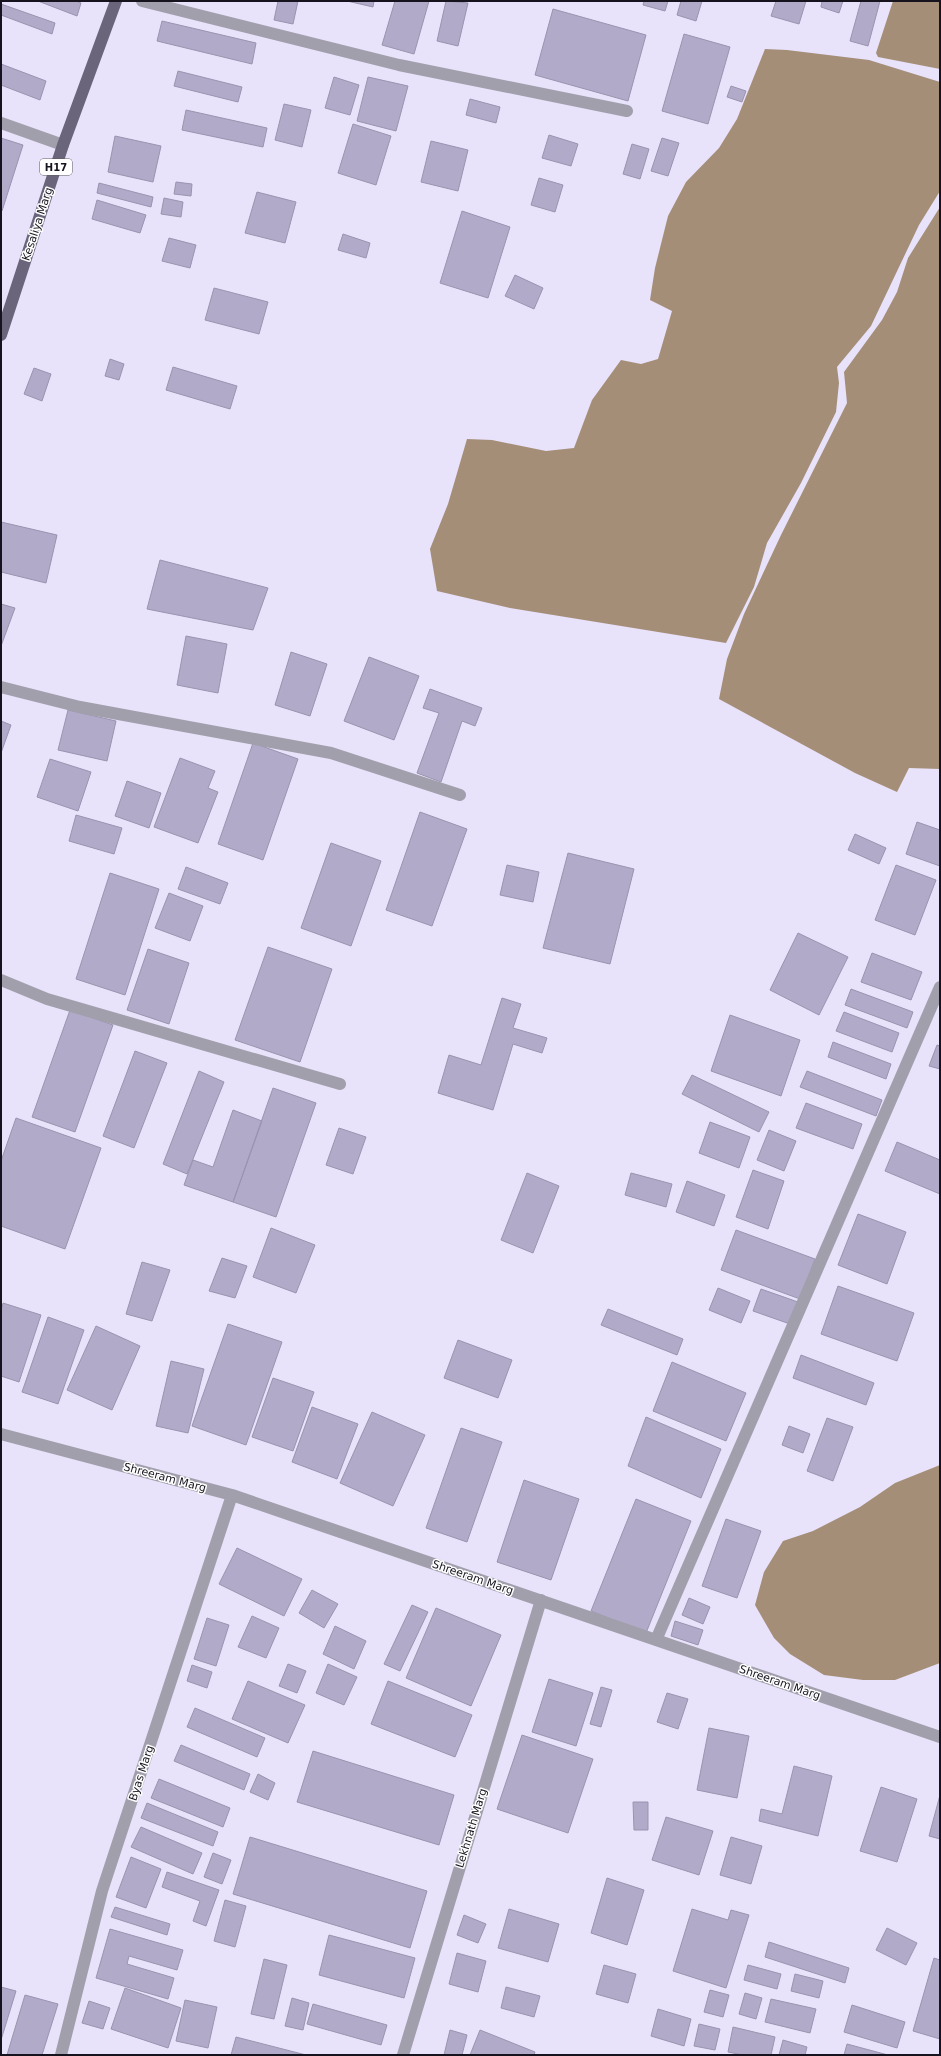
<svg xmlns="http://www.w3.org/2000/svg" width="941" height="2056" font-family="'DejaVu Sans',sans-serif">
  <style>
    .water { fill: #a58e77 }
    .building { fill: #b1aac8; stroke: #9a94b0 }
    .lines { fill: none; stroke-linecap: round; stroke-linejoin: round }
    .minor { stroke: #a29fac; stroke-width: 12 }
    .primary { stroke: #6a657b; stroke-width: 12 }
    .labels { text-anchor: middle; stroke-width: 3; stroke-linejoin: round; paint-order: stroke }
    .shield { fill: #fff; stroke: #5c5a62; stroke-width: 1 }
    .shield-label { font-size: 10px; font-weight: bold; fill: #16131e }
    .street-label { font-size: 11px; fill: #16131e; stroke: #fff }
  </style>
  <rect width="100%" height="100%" fill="#e8e2fb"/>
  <path class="water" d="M893,1H940V69L878,57L876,53Z
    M765,49L787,50L869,60L940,82V191L919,225L871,326L837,367L839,383L836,412L801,483L767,543L754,587L726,643L510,608L437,591L430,549L448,504L467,439L492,440L546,451L574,448L592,400L621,360L641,364L658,359L672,311L650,300L655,268L668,216L686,182L719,148L737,119Z
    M940,207V769L909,768L897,792L855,773L719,699L727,659L744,614L781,535L847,403L844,372L882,320L897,292L908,258Z
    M940,1465V1663L895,1680H863L824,1675L790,1654L774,1638L755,1605L764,1572L783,1541L813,1531L860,1507L895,1483Z"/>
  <path class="building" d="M38,1H76L81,3L77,16Z
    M278,1H298L293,24L274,20Z
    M347,1H374L373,7Z
    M395,1H429L414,54L382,45Z
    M446,1L468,3L458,46L437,41Z
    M644,1H668L665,11L643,5Z
    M681,1H702L696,21L677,15Z
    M776,1H806L799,24L771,16Z
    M822,1H843L839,13L821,7Z
    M861,1H880L868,46L850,41Z
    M1,4L55,23L52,34L1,15Z
    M553,9L646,35L628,101L535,75Z
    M162,21L256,43L252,64L157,41Z
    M684,34L730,47L708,124L662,111Z
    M1,64L46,81L40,100L1,85Z
    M178,71L242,87L238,102L174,86Z
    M334,77L359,85L350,115L325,108Z
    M368,77L408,86L396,131L357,121Z
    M731,86L746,91L742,102L727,97Z
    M470,99L500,107L496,123L466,115Z
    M284,104L311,110L302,147L275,140Z
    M186,110L267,128L263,147L182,130Z
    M353,124L391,136L376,185L338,173Z
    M549,135L578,144L571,166L542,158Z
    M115,136L161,146L153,182L108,172Z
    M1,138L23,145L2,211H1Z
    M662,138L679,143L668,176L651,171Z
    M431,141L468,150L458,191L421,182Z
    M632,144L649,149L640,179L623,174Z
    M539,178L563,185L555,212L531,205Z
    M176,182L192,184L191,196L174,194Z
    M99,183L153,197L151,207L97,193Z
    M257,192L296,202L285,243L245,233Z
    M164,198L183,202L181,217L161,214Z
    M97,200L146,215L140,233L92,219Z
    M462,211L510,227L488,298L440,283Z
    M343,234L370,243L366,258L338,250Z
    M169,238L196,245L190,268L162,261Z
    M515,275L543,288L534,309L505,296Z
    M214,288L268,302L259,334L205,320Z
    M110,359L124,364L119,380L105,376Z
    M173,367L237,386L230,409L166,390Z
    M34,368L51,374L42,401L24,394Z
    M1,522L57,535L46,583L1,572Z
    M160,560L268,588L253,630L147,609Z
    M1,604L15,608L1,646Z
    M186,636L227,644L218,693L177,685Z
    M291,652L327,664L310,716L275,705Z
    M369,657L419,676L394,740L344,721Z
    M430,689L482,708L475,726L462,721L441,782L417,773L439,713L423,708Z
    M68,710L116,721L107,761L58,750Z
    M1,721L11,725L1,753Z
    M253,743L298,759L263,860L218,844Z
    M180,758L215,771L208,788L218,792L198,843L154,827Z
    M50,759L91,772L78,811L37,797Z
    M127,781L161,793L149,828L115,816Z
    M420,812L467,829L432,926L386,910Z
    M76,815L122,828L114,854L69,841Z
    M917,822L940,830V866L906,854Z
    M855,834L886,848L879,864L848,850Z
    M331,843L381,861L351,946L301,928Z
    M568,853L634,869L610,964L543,948Z
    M507,865L539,872L533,902L500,895Z
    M896,865L936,880L915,935L875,920Z
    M186,867L228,883L220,904L178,889Z
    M110,873L159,889L125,995L76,979Z
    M169,893L203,906L190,941L155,928Z
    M798,933L848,957L819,1015L770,990Z
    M268,947L332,969L300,1062L235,1040Z
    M148,949L189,963L169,1024L127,1010Z
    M872,953L922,972L911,1000L861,982Z
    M851,989L913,1012L907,1028L845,1005Z
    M502,998L521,1004L513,1028L547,1038L542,1053L513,1044L493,1110L438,1093L449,1055L481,1065Z
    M70,1010L113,1025L75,1132L32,1117Z
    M844,1012L899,1033L892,1052L836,1031Z
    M730,1015L800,1040L781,1096L711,1071Z
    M833,1042L891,1064L886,1079L828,1057Z
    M937,1045L940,1046V1069L929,1066Z
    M135,1051L167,1063L134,1148L103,1136Z
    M199,1071L224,1082L187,1174L163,1164Z
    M807,1071L882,1100L876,1116L800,1087Z
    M692,1075L769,1112L759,1132L682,1094Z
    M273,1088L316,1103L276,1217L233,1202Z
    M806,1103L862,1124L853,1149L796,1128Z
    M233,1110L262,1121L233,1202L184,1185L193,1160L213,1167Z
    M16,1118L101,1148L65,1249L1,1226V1161Z
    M710,1122L750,1137L739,1168L699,1153Z
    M339,1128L366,1137L353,1174L326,1165Z
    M769,1130L796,1141L784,1171L757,1160Z
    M897,1142L940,1160V1194L885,1171Z
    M753,1170L784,1181L768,1229L736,1217Z
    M527,1173L559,1186L533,1253L501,1240Z
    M631,1173L672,1184L666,1207L625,1195Z
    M687,1181L725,1195L714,1226L676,1212Z
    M858,1214L906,1232L887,1284L838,1265Z
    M271,1228L315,1245L296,1293L253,1277Z
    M736,1230L815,1259L800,1299L721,1270Z
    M222,1258L247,1266L235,1298L209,1291Z
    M142,1262L170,1270L152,1321L126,1314Z
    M838,1286L914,1313L897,1361L821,1334Z
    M718,1288L750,1301L741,1323L709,1310Z
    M761,1289L798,1302L790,1324L753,1311Z
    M3,1303L41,1315L19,1382L1,1376V1311Z
    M608,1309L683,1339L677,1355L601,1325Z
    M48,1317L84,1330L58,1404L22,1392Z
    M228,1324L282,1342L246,1445L192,1426Z
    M96,1326L140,1346L112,1410L67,1390Z
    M458,1340L512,1360L498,1398L444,1378Z
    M801,1355L874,1383L866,1405L793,1378Z
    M171,1361L204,1369L188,1433L156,1426Z
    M672,1362L746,1393L726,1441L653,1411Z
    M273,1378L314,1392L293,1451L252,1437Z
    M312,1407L358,1424L337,1479L292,1462Z
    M372,1412L425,1435L393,1506L340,1483Z
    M646,1417L721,1449L701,1498L628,1466Z
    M827,1418L853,1427L833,1481L807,1471Z
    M789,1426L810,1434L803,1453L782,1445Z
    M461,1428L502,1442L467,1542L426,1528Z
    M524,1480L579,1499L551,1580L497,1562Z
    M636,1499L691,1521L646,1633L591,1611Z
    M726,1519L761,1531L737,1598L702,1586Z
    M237,1548L302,1579L284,1616L219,1584Z
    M312,1590L338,1604L324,1628L299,1613Z
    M689,1598L710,1607L703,1624L682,1615Z
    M412,1605L428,1612L400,1671L384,1664Z
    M436,1608L501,1635L471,1706L406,1678Z
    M252,1616L279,1628L266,1658L238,1647Z
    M207,1618L229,1625L216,1666L194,1659Z
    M675,1621L703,1630L698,1645L671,1636Z
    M335,1626L366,1641L354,1669L323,1654Z
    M288,1664L306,1671L297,1693L279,1686Z
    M328,1664L357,1677L344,1705L316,1693Z
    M192,1665L212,1672L207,1688L187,1681Z
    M549,1679L593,1693L576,1746L532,1732Z
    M248,1681L305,1705L288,1743L232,1719Z
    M388,1681L472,1715L455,1757L371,1724Z
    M601,1687L612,1690L601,1727L590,1724Z
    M667,1693L688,1699L678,1729L657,1722Z
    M195,1708L265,1738L257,1757L187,1727Z
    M709,1728L749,1736L737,1798L697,1790Z
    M522,1735L593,1759L568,1833L497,1809Z
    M181,1745L250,1774L244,1790L174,1761Z
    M313,1751L454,1795L439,1845L297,1802Z
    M794,1766L832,1776L818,1836L759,1821L761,1809L782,1814Z
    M258,1774L275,1783L268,1800L250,1792Z
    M159,1779L230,1808L223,1827L151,1798Z
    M881,1787L917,1799L897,1862L860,1851Z
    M940,1795V1839L929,1836Z
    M633,1802H648V1830H634Z
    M147,1803L218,1832L213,1846L141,1818Z
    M666,1817L713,1831L699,1875L652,1860Z
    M141,1827L202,1853L193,1874L131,1847Z
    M250,1837L427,1891L410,1948L233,1894Z
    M731,1837L762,1846L751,1884L720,1875Z
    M213,1853L231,1860L222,1884L204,1877Z
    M131,1857L161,1869L146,1908L116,1897Z
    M167,1872L219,1890L206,1926L193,1921L200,1901L162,1887Z
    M607,1878L644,1890L627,1945L591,1933Z
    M225,1900L246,1906L235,1947L214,1941Z
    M115,1907L170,1924L167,1935L111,1917Z
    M509,1909L559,1924L548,1962L498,1948Z
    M692,1909L728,1920L731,1910L749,1915L726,1988L673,1971Z
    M464,1915L486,1924L478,1943L457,1935Z
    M887,1928L917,1943L906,1965L876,1950Z
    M110,1929L183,1950L177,1970L129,1956L127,1964L174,1978L168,1999L96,1978Z
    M329,1935L415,1958L404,1998L319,1975Z
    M769,1942L849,1968L845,1983L765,1957Z
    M457,1953L486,1961L478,1992L449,1984Z
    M934,1958L940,1960V2039L913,2031Z
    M264,1959L287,1965L274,2019L251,2014Z
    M604,1965L636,1974L628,2003L596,1994Z
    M748,1965L781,1974L777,1989L744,1980Z
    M795,1974L823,1981L819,1998L791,1991Z
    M1,1987L16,1991L1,2040Z
    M506,1987L540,1996L534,2017L501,2008Z
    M125,1988L181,2008L168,2048L111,2029Z
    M710,1990L729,1995L723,2017L704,2012Z
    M745,1993L762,1998L756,2019L739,2014Z
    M25,1995L58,2004L42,2055H7Z
    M292,1998L309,2003L303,2030L285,2026Z
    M771,1999L816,2009L810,2033L765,2022Z
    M185,2000L217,2007L208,2048L176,2041Z
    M89,2001L110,2008L103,2029L82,2023Z
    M313,2004L387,2025L381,2045L307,2024Z
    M852,2005L905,2022L897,2048L844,2032Z
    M658,2009L691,2019L684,2046L651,2036Z
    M699,2024L720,2029L715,2050L694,2046Z
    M733,2027L775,2037L771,2055H743L728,2052Z
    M450,2030L467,2035L462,2055H444Z
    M480,2030L535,2052L534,2055H470Z
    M236,2037L306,2055H231Z
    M783,2040L807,2047L805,2055H779Z
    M847,2044L888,2055H844Z"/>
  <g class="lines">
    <path class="minor" d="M142,1L399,65L627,111
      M1,123L63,145
      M1,687L80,707L331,753L460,795
      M1,980L47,999L340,1084
      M1,1434L232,1495L940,1737
      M656,1640L940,987
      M61,2055L102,1891L232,1495
      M403,2055L541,1600"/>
    <path class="primary" d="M1,335L63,145L116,1"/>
  </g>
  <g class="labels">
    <rect class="shield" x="40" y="159" width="32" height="16" rx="3"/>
    <g class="shield-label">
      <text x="56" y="171">H17</text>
    </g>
    <g class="street-label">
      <text transform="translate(37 224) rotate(-72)" y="4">Kesaliya Marg</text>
      <text transform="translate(165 1477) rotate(15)" y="4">Shreeram Marg</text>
      <text transform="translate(473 1577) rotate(19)" y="4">Shreeram Marg</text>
      <text transform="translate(780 1682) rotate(19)" y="4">Shreeram Marg</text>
      <text transform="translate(141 1773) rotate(-72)" y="4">Byas Marg</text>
      <text transform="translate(471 1828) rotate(-73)" y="4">Lekhnath Marg</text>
    </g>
  </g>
  <rect width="941" height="2056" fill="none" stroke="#16131e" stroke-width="4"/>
</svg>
